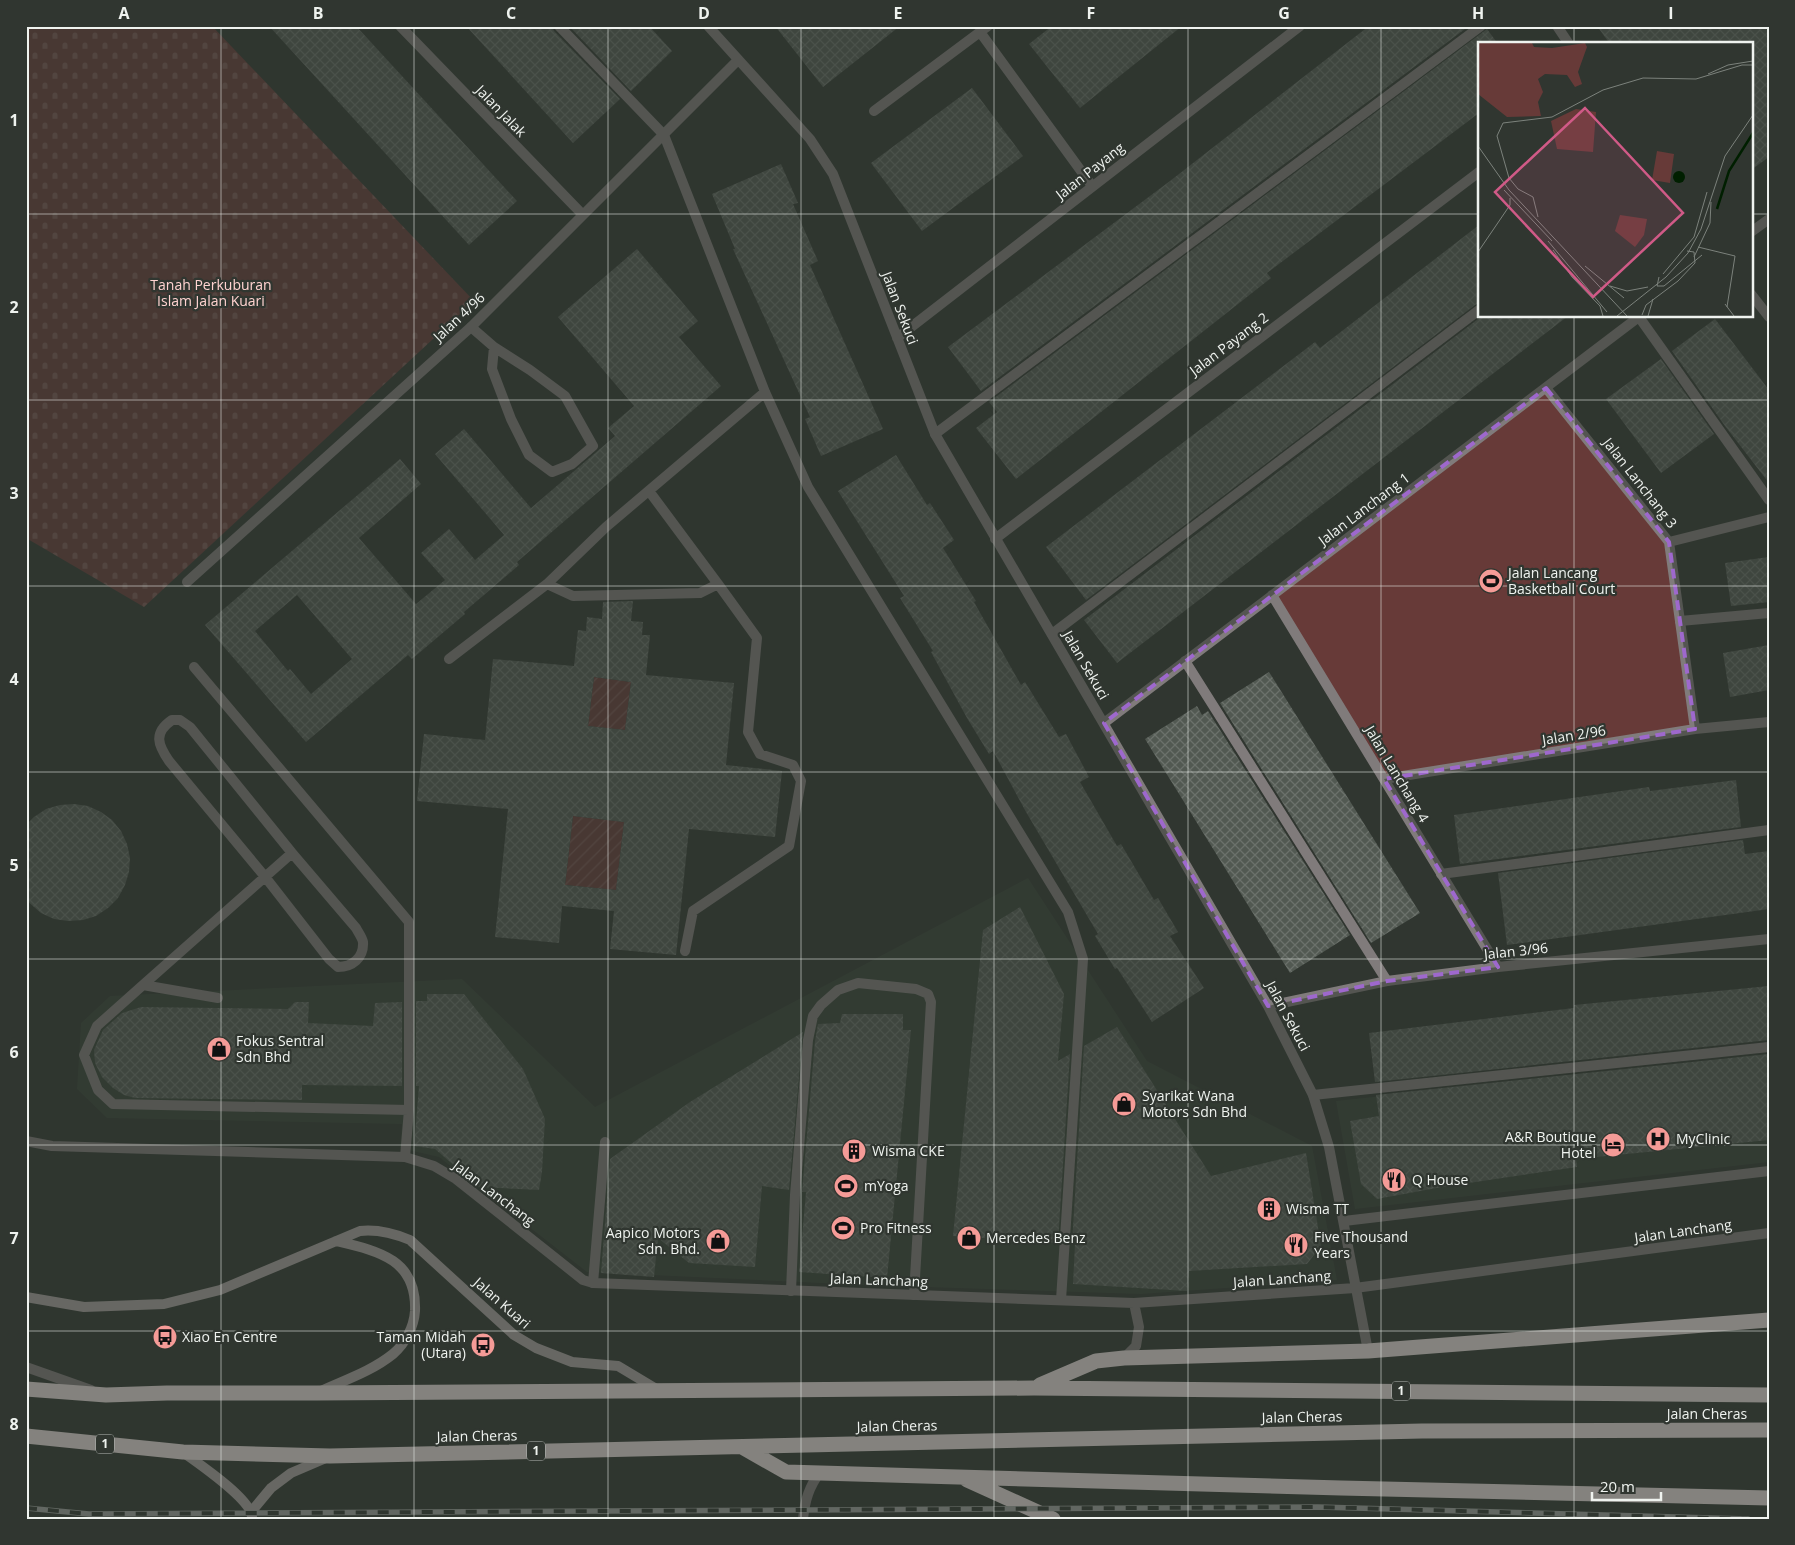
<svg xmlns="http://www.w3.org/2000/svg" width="1795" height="1545" font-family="'Open Sans',sans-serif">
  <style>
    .built { fill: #364136 }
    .cemetery { fill: url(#cemetery-stones) }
    .park { fill: #673a38 }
    .garden { fill: url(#garden-furrows) }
    .building { fill: url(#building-cross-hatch); fill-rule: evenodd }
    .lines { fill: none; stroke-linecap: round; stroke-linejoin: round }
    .lane { stroke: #807b7b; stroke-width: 10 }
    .street { stroke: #807b7b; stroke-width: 10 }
    .secondary { stroke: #aba3a2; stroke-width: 10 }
    .highway { stroke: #eadedd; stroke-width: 15 }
    .rail-casing { stroke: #9fa39f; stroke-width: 5.5 }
    .rail { stroke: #303630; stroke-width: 4; stroke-dasharray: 11; stroke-linecap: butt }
    .marked { fill: none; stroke: #9e68cd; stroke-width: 4; stroke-dasharray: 10 6; stroke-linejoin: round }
    .grid { fill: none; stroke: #eff3ef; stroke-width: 1; stroke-opacity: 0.55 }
    .labels { text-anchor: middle; stroke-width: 4.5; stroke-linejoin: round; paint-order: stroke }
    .shield { fill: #303630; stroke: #b6bab6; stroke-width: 1 }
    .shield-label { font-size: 12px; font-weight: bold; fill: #eff3ef }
    .street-label { font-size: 14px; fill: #eff3ef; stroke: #303630 }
    .park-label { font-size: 14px; fill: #ffd3d0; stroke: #303630 }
    .poi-label { font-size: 14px; fill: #eff3ef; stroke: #303630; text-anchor: start }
    .inset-river { fill: none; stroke: #001f00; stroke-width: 2.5 }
    .inset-road { fill: none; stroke: #7c827c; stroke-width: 1 }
    .view { fill: #d05a87; fill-opacity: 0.15; stroke: #d05a87; stroke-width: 2.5 }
    .inset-edge { fill: none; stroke: #eff3ef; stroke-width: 2.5 }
    .neatline { fill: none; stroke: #eff3ef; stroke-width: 2 }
    .grid-label { font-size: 16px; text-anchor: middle; font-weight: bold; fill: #eff3ef }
  </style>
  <defs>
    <pattern id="cemetery-stones" width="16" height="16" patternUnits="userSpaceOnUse" patternTransform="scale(1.25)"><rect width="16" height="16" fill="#673a38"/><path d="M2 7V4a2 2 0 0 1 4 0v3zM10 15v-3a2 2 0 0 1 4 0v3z" fill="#7d5755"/></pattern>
    <pattern id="garden-furrows" width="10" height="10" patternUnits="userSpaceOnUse" patternTransform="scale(1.25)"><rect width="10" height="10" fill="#673a38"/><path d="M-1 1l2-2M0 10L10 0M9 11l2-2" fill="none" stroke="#7d5755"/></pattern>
    <pattern id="building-cross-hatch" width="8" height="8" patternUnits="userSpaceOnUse" patternTransform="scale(1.25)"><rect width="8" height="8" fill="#525952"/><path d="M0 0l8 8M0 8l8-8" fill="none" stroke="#6b716b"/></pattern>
  </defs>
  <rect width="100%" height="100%" fill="#303630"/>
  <path class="built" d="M1028,878L1147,1061L1312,1146L1337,1280L1141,1294L864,1285L587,1272L439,1157L400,1148L402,1124L107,1118L77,1089L81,1023L110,996L462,979L595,1107Z
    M1769,1054V1162L1355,1209L1336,1101Z"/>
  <path class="cemetery" d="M26,26H212L474,301L144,607L26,538Z"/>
  <path class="park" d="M1546,388L1669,542L1695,729L1384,779L1272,595Z"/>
  <path class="garden" d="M594,677L631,682L625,730L588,726Z
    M573,816L624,822L616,890L565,885Z"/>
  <path class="building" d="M269,26H356L517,201L469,245Z
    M466,26H552L554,31L620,99L573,143Z
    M569,26H649L672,51L631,91Z
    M775,26H900L823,87Z
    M1052,26H1182L1080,108L1029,44Z
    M1369,26H1469L981,391L948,347L1170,181Z
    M1597,26H1764L1769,33V157L1751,170V44H1610Z
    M1487,29L1498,44H1479V113L1267,273L1271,278L1016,479L976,428L997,412L989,402Z
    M972,88L1023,156L922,231L871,163Z
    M781,164L798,203L793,204L818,261L810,265L883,429L821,456L805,419L810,417L733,249H735L712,194Z
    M1479,225V303L1475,305L1086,600L1046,547L1315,342L1320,348Z
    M637,249L698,321L679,337L721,386L517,562L519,565L464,612L465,614L412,659L408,655L306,742L205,625L400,459L421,484L359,538L416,604L445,580L421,553L449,529L475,560L504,535L435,454L464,429L531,508L615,436L608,428L634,406L558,317ZM297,595L352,659L311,694L290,669L288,671L255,631Z
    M1482,316H1568L1117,663L1084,620Z
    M1715,319L1769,390V483L1725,426L1672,351Z
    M1661,359L1714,434L1661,473L1606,399Z
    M896,455L927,505L930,503L954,540L943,548L976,601L974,602L1021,685L1025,682L1059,737L1066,734L1089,777L1080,782L1117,846L1121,844L1154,900L1158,898L1178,932L1170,936L1204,988L1152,1022L1117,968L1115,969L1095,936L1098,934L1026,812L993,751L989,754L967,718L931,652L933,651L900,598L904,596L838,491Z
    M1769,557V602L1731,606L1725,563Z
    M633,601L631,621L643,622L642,635H650L646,675L734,683L726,765L782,771L775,837L689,829L676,955L610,949L614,911L562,906L559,943L495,937L508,809L417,801L424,734L485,740L493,659L574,666L578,630L586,631L587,617L602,619L603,602ZM594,677L631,682L625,730L588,726ZM573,816L624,822L616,890L565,885Z
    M1769,645V690L1730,697L1723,653Z
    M1269,672L1420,913L1371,943L1220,703Z
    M1197,706L1202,715L1208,711L1350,935L1290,973L1145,739Z
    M1736,780L1741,827L1460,864L1454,815L1649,787L1650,791Z
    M74,804L88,806L101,812L112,820L121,831L127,844L130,858L129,872L125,885L118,898L108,908L96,916L83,920L68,921L54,919L41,913L26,900V825L34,817L46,809L60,805Z
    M1743,840L1745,854L1769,851V909L1507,945L1498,873Z
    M1020,907L1064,994L1058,1061L1070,1054L1058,1243L953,1236L983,930Z
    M1769,986V1040L1375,1082L1369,1033L1574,1008V1005Z
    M427,994H464L523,1069L545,1119L542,1172L539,1190L479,1187L435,1149L414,1146L419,1086H416V1001H427Z
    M295,1002H309L308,1023L373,1026L375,1003L402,1002V1086L302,1085V1100L135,1098L124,1095L113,1088L102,1077L95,1063L94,1050L103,1030L122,1013L141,1007L288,1009Z
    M842,1014H903V1030H911L887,1278L799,1272L806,1192H802L815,1041L818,1024L840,1023Z
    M1117,1027L1211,1176L1306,1153L1321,1246L1307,1264L1189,1271L1187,1291L1073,1284L1075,1244H1072L1084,1046Z
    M803,1032L789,1190L762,1186L755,1267L689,1263L658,1238L654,1277L601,1273L610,1159L690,1102Z
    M1769,1054V1140L1576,1159L1577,1167L1442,1187L1377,1199L1361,1184L1350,1121L1379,1116L1376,1095Z"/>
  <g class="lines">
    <path class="lane" d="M559,26L664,135L765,392L808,487L1068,912L1083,959L1061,1300
      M1639,317L1769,500
      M471,327L494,347L530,370L565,396L593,446L572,464L552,472L529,455L511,419L492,369L494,347
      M935,434L1481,26
      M547,584L573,596L700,593L718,584L649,491
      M1680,621L1769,613
      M1052,634L1479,310
      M449,659L547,584L606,527L765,392
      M1185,661L1387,981
      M194,667L409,922V1110L405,1157
      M172,720H180L190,727L292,853L356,928C358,932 362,937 363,942C364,958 352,967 338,967L329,959L266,878L169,761C158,745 153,733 172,720Z
      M1441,874L1769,830
      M685,951L693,911L789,846L801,781L793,765L760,754L748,732L757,638L718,584
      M143,985L292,853
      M218,998L143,985L97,1026L84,1055L98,1090L113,1104L409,1110
      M1313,1095L1769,1047
      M593,1283L605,1142
      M791,1291L795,1195L808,1040L813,1016L821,1005L838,990L858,983L916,989L928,994L931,1002L914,1295
      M26,1367L91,1390"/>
    <path class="street" d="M400,26L583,215
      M708,26L810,139L833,174L935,434L1268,1006L1313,1095L1329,1147L1368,1351
      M1557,26L1569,44
      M980,32L1092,186
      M874,111L988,26
      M1751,232L1769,219
      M1751,294L1769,317
      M897,338L1300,26
      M1546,388L1669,542L1695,729
      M995,539L1479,172
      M1669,542L1769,517
      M187,582L471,327L738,60
      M1272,595L1498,967
      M1104,723L1640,316
      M1384,779L1695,729L1769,722
      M1268,1006L1387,981L1498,967L1769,939
      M26,1141L52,1146L405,1157L434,1166L456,1179L583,1280L593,1283L1134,1303L1355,1288L1769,1233
      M1344,1221L1769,1171
      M1124,1358L1136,1346L1139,1327L1134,1303
      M803,1519C805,1500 809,1487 820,1472"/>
    <path class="secondary" d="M26,1297L84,1307L164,1304L220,1290L360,1231C378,1229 393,1233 410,1240L514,1335L536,1348L572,1362L618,1366L658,1390
      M321,1391C345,1380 372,1371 393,1354C405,1344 414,1327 415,1311C417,1259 378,1251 336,1241
      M184,1453C199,1464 251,1499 252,1517
      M251,1512L271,1488L291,1473L326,1458"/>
    <path class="highway" d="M1040,1385L1096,1361L1124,1358L1368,1351L1769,1320
      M26,1389L106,1395L167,1393H316L1034,1388L1769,1395
      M26,1436L183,1452L330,1456L1422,1431L1769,1430
      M742,1447L786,1472L1341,1488L1769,1498
      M967,1480L1053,1519"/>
    <defs>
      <path id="rail" d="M26,1508L89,1514L1318,1507L1748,1519"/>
    </defs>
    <use href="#rail" class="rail-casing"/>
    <use href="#rail" class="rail"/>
  </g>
  <path d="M0 0H1795V1545H0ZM1546,388L1669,542L1695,729L1384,779L1498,967L1387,981L1268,1006L1104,723Z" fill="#303630" fill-opacity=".55" fill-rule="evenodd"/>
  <path class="marked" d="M1546,388L1669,542L1695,729L1384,779L1498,967L1387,981L1268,1006L1104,723Z"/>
  <path class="grid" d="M221,26V1519M414,26V1519M608,26V1519M801,26V1519M994,26V1519M1188,26V1519M1381,26V1519M1574,26V44M26,214H1479M1751,214H1769M1574,316V1519M26,400H1769M26,586H1769M26,772H1769M26,959H1769M26,1145H1769M26,1331H1769"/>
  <defs>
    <symbol id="stadium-disc" viewBox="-11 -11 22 22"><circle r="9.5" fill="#f59b97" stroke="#303630"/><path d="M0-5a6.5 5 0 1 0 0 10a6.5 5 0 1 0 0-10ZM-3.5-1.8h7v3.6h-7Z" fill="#111"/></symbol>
    <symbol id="shop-disc" viewBox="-11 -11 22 22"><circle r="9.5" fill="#f59b97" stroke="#303630"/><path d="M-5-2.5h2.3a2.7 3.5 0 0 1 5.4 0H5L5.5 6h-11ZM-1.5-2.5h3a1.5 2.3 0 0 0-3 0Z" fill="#111"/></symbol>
    <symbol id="hospital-disc" viewBox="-11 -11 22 22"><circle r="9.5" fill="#f59b97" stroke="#303630"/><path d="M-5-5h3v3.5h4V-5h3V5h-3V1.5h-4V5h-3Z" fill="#111"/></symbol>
    <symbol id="hotel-disc" viewBox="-11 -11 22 22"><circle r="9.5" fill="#f59b97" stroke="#303630"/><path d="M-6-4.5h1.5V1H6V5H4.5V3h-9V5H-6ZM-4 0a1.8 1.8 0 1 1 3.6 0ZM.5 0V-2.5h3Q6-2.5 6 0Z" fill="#111"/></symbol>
    <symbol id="building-disc" viewBox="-11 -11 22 22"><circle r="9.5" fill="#f59b97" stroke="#303630"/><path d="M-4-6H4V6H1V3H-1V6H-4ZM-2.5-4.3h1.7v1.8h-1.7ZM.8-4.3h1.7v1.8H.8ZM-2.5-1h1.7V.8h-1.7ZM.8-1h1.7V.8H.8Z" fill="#111"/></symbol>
    <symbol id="restaurant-disc" viewBox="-11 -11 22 22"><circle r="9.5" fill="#f59b97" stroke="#303630"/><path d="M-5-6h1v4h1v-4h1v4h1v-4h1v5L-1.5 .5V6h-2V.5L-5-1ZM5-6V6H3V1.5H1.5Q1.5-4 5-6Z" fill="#111"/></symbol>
    <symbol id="bus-disc" viewBox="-11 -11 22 22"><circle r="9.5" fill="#f59b97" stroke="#303630"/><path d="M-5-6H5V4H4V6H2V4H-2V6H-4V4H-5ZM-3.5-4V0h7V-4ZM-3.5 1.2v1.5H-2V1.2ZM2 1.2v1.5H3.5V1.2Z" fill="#111"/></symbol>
  </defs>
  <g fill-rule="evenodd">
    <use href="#stadium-disc" x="1477" y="567" width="28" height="28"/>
    <use href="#shop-disc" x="205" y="1035" width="28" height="28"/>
    <use href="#shop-disc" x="1110" y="1090" width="28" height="28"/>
    <use href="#hospital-disc" x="1644" y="1125" width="28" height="28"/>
    <use href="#hotel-disc" x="1599" y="1131" width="28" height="28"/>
    <use href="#building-disc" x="840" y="1137" width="28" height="28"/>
    <use href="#restaurant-disc" x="1380" y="1166" width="28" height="28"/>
    <use href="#stadium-disc" x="832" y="1172" width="28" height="28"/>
    <use href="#building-disc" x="1255" y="1195" width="28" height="28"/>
    <use href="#stadium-disc" x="829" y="1214" width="28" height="28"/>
    <use href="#shop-disc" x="955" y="1224" width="28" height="28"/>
    <use href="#shop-disc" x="704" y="1227" width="28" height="28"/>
    <use href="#restaurant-disc" x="1282" y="1231" width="28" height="28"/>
    <use href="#bus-disc" x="151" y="1323" width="28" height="28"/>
    <use href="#bus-disc" x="469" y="1331" width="28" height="28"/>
  </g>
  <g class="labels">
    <g class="shield">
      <rect x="1392" y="1381.5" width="18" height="19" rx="4"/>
      <rect x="96" y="1434.5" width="18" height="19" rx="4"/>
      <rect x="527" y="1441.5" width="18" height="19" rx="4"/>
    </g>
    <g class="shield-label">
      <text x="1401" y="1395">1</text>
      <text x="105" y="1448">1</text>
      <text x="536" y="1455">1</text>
    </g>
    <g class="street-label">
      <text transform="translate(501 111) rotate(46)" y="5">Jalan Jalak</text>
      <text transform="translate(1090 171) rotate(-38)" y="5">Jalan Payang</text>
      <text transform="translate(900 308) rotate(69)" y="5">Jalan Sekuci</text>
      <text transform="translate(459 317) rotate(-43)" y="5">Jalan 4/96</text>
      <text transform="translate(1229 344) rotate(-37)" y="5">Jalan Payang 2</text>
      <text transform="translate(1640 483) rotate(52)" y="5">Jalan Lanchang 3</text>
      <text transform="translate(1364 509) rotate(-37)" y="5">Jalan Lanchang 1</text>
      <text transform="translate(1086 665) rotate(60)" y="5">Jalan Sekuci</text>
      <text transform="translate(1574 735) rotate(-9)" y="5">Jalan 2/96</text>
      <text transform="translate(1397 774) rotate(59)" y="5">Jalan Lanchang 4</text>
      <text transform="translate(1516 951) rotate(-6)" y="5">Jalan 3/96</text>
      <text transform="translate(1288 1016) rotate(62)" y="5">Jalan Sekuci</text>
      <text transform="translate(494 1193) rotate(37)" y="5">Jalan Lanchang</text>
      <text transform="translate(1683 1231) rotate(-8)" y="5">Jalan Lanchang</text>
      <text transform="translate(1282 1279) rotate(-4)" y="5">Jalan Lanchang</text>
      <text transform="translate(879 1280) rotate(2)" y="5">Jalan Lanchang</text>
      <text transform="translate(502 1303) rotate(41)" y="5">Jalan Kuari</text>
      <text x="1707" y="1419">Jalan Cheras</text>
      <text transform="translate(1302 1417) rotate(-1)" y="5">Jalan Cheras</text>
      <text transform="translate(897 1426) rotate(-1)" y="5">Jalan Cheras</text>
      <text transform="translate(477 1436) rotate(-1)" y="5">Jalan Cheras</text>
    </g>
    <g class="park-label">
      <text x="211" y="290">Tanah Perkuburan<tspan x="211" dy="16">Islam Jalan Kuari</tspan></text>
    </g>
    <g class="poi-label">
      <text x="1508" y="578">Jalan Lancang<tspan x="1508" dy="16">Basketball Court</tspan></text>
      <text x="236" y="1046">Fokus Sentral<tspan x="236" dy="16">Sdn Bhd</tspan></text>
      <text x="1142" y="1101">Syarikat Wana<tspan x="1142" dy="16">Motors Sdn Bhd</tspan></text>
      <text x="1596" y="1142" text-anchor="end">A&amp;R Boutique<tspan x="1596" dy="16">Hotel</tspan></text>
      <text x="1676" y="1144">MyClinic</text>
      <text x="872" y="1156">Wisma CKE</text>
      <text x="1412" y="1185">Q House</text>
      <text x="864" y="1191">mYoga</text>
      <text x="1286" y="1214">Wisma TT</text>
      <text x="860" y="1233">Pro Fitness</text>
      <text x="700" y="1238" text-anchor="end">Aapico Motors<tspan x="700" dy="16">Sdn. Bhd.</tspan></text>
      <text x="1314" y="1242">Five Thousand<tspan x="1314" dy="16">Years</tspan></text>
      <text x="986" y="1243">Mercedes Benz</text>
      <text x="182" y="1342">Xiao En Centre</text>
      <text x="466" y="1342" text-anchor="end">Taman Midah<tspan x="466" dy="16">(Utara)</tspan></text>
    </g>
  </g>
  <g transform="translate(1478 42)">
    <rect width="275" height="275" fill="#303630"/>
    <path d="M0,1H54L56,5L74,6L107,1L109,5L100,30L104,42L97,45L89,33L67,32L60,37L65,50L60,60L63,74L29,75L0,52ZM98,67L118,70L115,110L79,107L73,79Z" fill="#673a38"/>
    <path d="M179,109L196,112L192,141L174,138ZM142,173L169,177L166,193L157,205L137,189Z" fill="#673a38"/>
    <path d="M195 135a6 6 0 1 1 12 0a6 6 0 1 1-12 0Z" fill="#001f00"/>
    <path class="inset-river" d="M239,167L251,129L275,91"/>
    <path class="inset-road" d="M230,32L250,23L275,19M0,104L31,148L149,274M26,148L74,199M60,175L55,155L40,147L31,136L19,94L25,81L74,75L125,48L165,36L218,37L264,23H275M70,199L129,270M220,205L257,214L249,265M75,208L94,235L122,264L125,274M0,210L32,163V156M216,215L232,181L233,160M107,224L146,256M185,232L216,195L229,150M181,235L179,244H186L224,213M132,244L149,249L170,245M247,262L256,274M164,273L168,263L200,239L217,221L216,210L209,209M139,274L188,235L210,211L223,187L247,114L275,73M170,274L175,257"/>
    <path class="view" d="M107,66L205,171L115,255L17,150Z"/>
    <rect width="275" height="275" class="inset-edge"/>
  </g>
  <rect width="1795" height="1545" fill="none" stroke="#303630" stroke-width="55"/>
  <path d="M1592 1492v8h69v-8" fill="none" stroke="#eff3ef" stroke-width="2.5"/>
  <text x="1600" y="1492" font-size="15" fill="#eff3ef" stroke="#303630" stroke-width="4" paint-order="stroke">20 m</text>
  <rect x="28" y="28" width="1740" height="1490" class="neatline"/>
  <g class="grid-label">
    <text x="124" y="19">A</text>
    <text x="318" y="19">B</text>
    <text x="511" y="19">C</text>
    <text x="704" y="19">D</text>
    <text x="898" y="19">E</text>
    <text x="1091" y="19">F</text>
    <text x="1284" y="19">G</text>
    <text x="1478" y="19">H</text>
    <text x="1671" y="19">I</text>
    <text x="14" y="126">1</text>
    <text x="14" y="313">2</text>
    <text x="14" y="499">3</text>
    <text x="14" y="685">4</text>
    <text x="14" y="871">5</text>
    <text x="14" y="1058">6</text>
    <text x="14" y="1244">7</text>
    <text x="14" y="1430">8</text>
  </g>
</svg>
